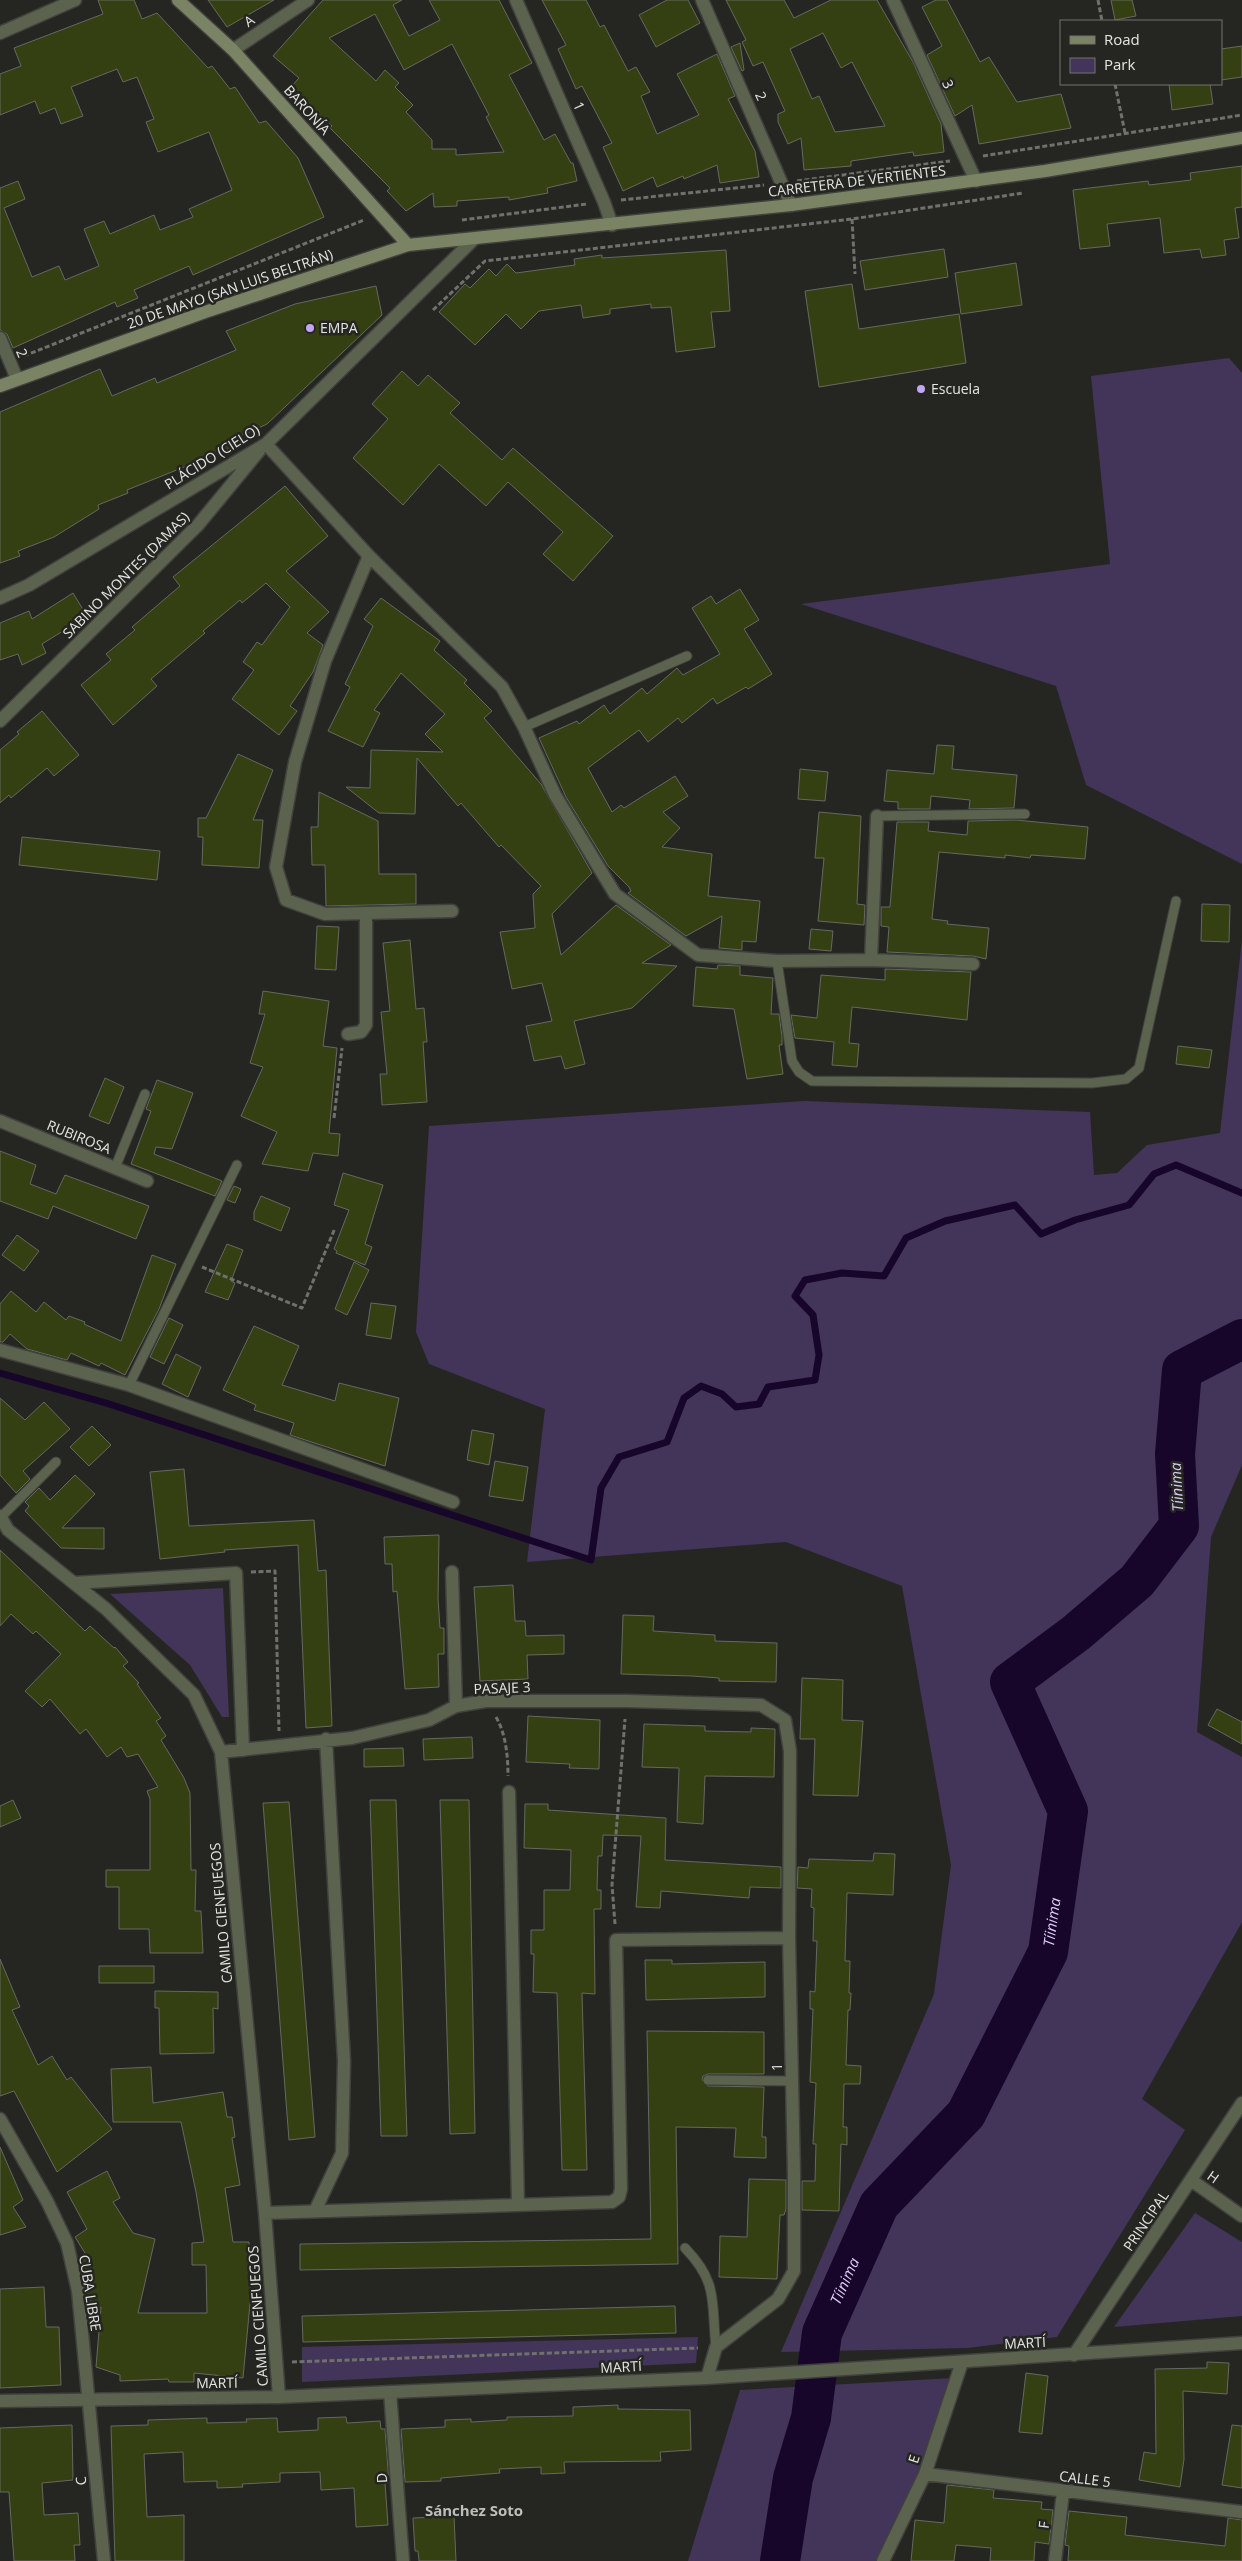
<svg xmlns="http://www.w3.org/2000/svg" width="1242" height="2561" font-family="'Open Sans',sans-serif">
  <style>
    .green { fill: #433459 }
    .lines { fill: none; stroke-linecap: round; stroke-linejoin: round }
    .stream { stroke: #17062a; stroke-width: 7 }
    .river { stroke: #17062a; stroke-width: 40 }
    .building { fill: #344011; stroke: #666862; fill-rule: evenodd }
    .service-casing { stroke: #40413d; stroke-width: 11 }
    .minor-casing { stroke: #40413d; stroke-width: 15 }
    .tertiary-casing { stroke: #40413d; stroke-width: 15 }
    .secondary-casing { stroke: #40413d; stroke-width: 15 }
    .path { stroke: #70716d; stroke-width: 3; stroke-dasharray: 5 2.5; stroke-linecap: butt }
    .service { stroke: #5b624e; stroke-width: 9 }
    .minor { stroke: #5b624e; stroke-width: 12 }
    .tertiary { stroke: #5b624e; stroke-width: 12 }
    .secondary { stroke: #7a8464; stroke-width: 12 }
    .poi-dot { fill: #c3a7f2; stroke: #252622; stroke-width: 2 }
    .labels { text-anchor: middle; stroke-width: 5; stroke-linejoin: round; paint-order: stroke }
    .street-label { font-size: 14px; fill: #e5e6e2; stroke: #252622 }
    .poi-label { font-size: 14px; fill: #e5e6e2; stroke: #252622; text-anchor: start }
    .water-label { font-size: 15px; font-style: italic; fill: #dcccf7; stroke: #252622 }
    .neighbourhood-label { font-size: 15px; font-weight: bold; fill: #bdbfb9; stroke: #252622 }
  </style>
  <rect width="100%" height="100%" fill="#252622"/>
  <path class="green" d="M1229,358L1242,373V864L1086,785L1056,686L801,604L1110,564L1091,376Z
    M1242,940V1465L1211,1537L1197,1732L1242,1757V1922L1142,2099L1185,2130L1057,2337L968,2348L781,2352L934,1994L951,1865L902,1586L786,1542L527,1562L545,1409L429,1364L416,1332L429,1126L805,1101L1090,1112L1094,1175L1117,1173L1147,1145L1220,1133Z
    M223,1588L229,1717H222L190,1665L110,1594Z
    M1195,2213L1242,2242V2316L1114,2327Z
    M698,2337L696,2363L302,2382V2347Z
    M953,2378L930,2461L882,2561H688L740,2390Z"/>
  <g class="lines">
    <path class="stream" d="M0,1373L106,1403L591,1560L601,1488L619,1457L667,1442L684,1398L701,1386L722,1394L736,1407L759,1404L768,1387L815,1380L819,1355L813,1315L795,1296L805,1280L842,1273L884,1276L906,1238L945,1221L1015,1205L1041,1234L1075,1220L1129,1205L1154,1174L1176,1165L1242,1193"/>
    <path class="river" id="s1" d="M780,2561L793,2478L811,2418L822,2333L879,2205L966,2114L1048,1952L1068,1811L1010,1682L1076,1633L1137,1581L1179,1526L1175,1454L1182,1370L1242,1339"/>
  </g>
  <path class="building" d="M98,0H134L142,19L157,13L208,68L212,66L230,89L235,87L259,123L266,121L298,158L324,217L193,275L189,266L134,290L138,298L117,307L115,302L13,348L7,334L0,330V188L18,181L25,199L4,208L32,277L59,266L65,280L99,266L84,229L104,221L110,234L154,215L160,230L193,217L189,209L232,190L209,132L158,152L146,122L154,119L137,77L123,82L117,69L71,87L83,116L61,124L55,108L40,114L35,101L0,115V74L21,66L14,48L103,14Z
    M208,0H274L227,27Z
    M323,0H402L393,5L409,36L440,20L429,0H499L532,63L509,75L544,140L555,134L571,163H573L577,181L547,188L548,193L509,200V197L457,201V206L434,207L433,193L406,211L387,191L390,188L330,128L332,126L290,88L299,78L273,56ZM375,14L404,70L452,44L489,115L486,117L504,152L456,155V149H432V140L406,112L413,105L395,87L399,83L385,70L376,81L329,38Z
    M542,0H586L600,27L604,25L628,71L636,67L650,92L641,96L657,134L699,115L677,74L717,54L735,96L728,99L755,151L759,177L720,183L717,165L684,179L683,176L657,187L653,177L623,191L603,147L612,143L582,86L576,89L558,49L566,45Z
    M667,0H688L700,23L656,47L639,15Z
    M726,0H784L794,18L831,0H877L913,62L941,124L944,152L914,156L913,152L851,161V166L804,170L801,138L788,144L778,122V114L785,111L763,62L753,66L742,42L746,40ZM823,33L841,68L852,62L885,126L835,132L819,96L812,99L790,49Z
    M936,0H947L980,62L989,57L1017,102L1061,94L1071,128L979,144L972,105L955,116L927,55L942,46L922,7Z
    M1111,0H1132L1136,16L1115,20Z
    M740,43L744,70L742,71L731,47Z
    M1242,46V77L1221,80V49Z
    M1169,84H1210L1213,104L1172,110Z
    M1242,166V207L1235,208L1239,238L1224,240L1226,255L1202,258L1200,249L1164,253L1160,218L1107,224L1110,246L1080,249L1073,190L1148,181L1149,185L1191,180L1190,173Z
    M944,249L948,277L865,290L860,261Z
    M726,250L730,311L711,312L715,347L676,352L671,307L651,308V304L610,309V314L583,318L581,305L539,311L521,329L506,314L475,345L439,312L465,284L470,288L489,269L496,276L507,264L516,273L575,265L574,259L602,255V258Z
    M1016,263L1022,305L961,314L955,273Z
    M852,284L859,329L959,314L966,363L819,387L805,291Z
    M376,286L382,315L267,424L234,439L237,445L219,453L127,490L128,493L98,505L99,509L54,537L18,551L20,556L0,563V412L100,369L112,396L155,378L157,383L236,350L226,331L295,304Z
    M402,371L418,386L428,375L460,403L450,413L502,460L513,448L613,536L573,581L543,554L563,532L508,482L486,506L439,464L403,505L353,458L388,419L372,404Z
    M285,486L328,536L286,571L329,612L307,633L323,645L313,672L290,706L297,711L279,735L232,699L254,670L243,662L257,642L262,645L290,607L266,583L242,603L240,600L203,631L205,633L151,679L157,686L113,725L81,685L111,660L106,654L135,630L132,627L180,586L173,577Z
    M740,589L759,620L744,629L772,674L748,689L746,687L717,704L713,698L682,723L678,718L648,742L639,730L588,768L612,812L621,805L624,808L675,776L688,796L663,812L680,828L662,847L712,854L708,896L760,901L756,942L742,941V950L719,948L722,916L686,936L628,893L631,891L629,887L608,866L566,797L539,738L577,721L579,724L604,705L610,714L642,688L647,694L677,668L683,675L720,654L692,608L711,596L716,604Z
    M73,593L87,616L42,644L46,653L22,665L18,654L0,660V623L29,611L32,619Z
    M381,598L440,641L434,650L467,680L464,683L492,711L484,718L541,784L592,873L552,914L561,955L616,905L671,945L642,963L677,966L632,1008L574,1021L585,1064L565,1069L561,1056L534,1061L526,1026L552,1021L542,983L512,989L500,932L535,928L533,894L541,886L501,845L499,847L461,803L458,806L417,758L415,814L379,813L346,787L370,788L371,750L443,752L425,734L445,714L401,673L374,710L380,713L363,747L328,731L350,687L345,684L373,626L364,619Z
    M42,711L79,755L54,776L47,768L11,798L9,795L0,803V750L19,734L17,732Z
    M937,745L954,746L952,769L1017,775L1014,808L969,809L970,800L931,796L930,809H898V802L884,801L887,770L934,774Z
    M238,754L273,770L253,820H263L259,868L202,865L203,837H198V818H206Z
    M800,769L828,772L825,801L798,799Z
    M319,792L378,821L379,874H416V904L326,906L325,865H312L311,827H318Z
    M819,812L861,816L857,904L865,905L864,925L818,921L824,858H815Z
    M1016,820L1088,827L1085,859L1031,855L1030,858L1005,855V858L939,852L932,919L948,921L947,924L989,928L986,959L973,956L887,952L889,927L881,926V907H890L897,822H929L928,831L967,835L968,821Z
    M22,837L160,851L157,880L19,865Z
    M1202,904L1230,905L1229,942L1201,941Z
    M317,926L339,927L336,970L315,969Z
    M811,929L833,931L831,951L809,949Z
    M410,940L416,1009L424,1008L427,1042H423L427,1102L382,1105L380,1074H387L381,1012L390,1011L383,943Z
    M718,965L740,966V975L773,978L771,1014H779L782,1037V1045H779L783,1074L747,1079L734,1009L693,1006L696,967L717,969Z
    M885,969L971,972L967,1020L852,1007L849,1043L859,1044L857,1067L832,1065L834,1042L795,1038L791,1015L817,1018L821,975L885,980Z
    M263,991L329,1001L323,1046L337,1048L329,1133L340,1134L338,1156L313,1153L308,1171L262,1164L277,1132L241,1116L263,1067L250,1063L265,1014H259Z
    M1178,1046L1212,1050L1209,1068L1176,1064Z
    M105,1078L124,1087L109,1124L89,1116Z
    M157,1080L193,1093L172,1149L156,1147L154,1154L222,1181L215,1196L131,1164L151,1111L146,1109Z
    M0,1151L36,1165L30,1184L56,1194L65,1175L149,1206L136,1239L53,1206L48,1219L0,1201Z
    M343,1173L383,1185L365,1244L372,1247L365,1265L336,1253L337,1251L334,1249L349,1210L334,1205Z
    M234,1186L241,1189L235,1203L227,1200Z
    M261,1196L290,1208L281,1231L254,1220V1212Z
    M17,1235L39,1251L24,1271L2,1255Z
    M227,1244L243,1250L231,1281L235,1283L228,1300L205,1292Z
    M152,1255L176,1264L159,1309L125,1375L101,1363L99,1366L71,1353L67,1360L27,1349L10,1334L3,1342H0V1304L11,1291L36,1312L44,1302L66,1320L69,1316L85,1322L84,1324L121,1341Z
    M354,1262L369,1270L347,1315L335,1309Z
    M371,1303L396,1306L391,1339L366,1335Z
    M169,1318L183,1325L164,1364L150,1357Z
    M254,1326L299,1346L282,1385L335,1401L339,1383L399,1398L385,1466L290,1435L294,1423L254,1410L256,1405L223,1390Z
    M176,1354L201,1367L188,1397L162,1384Z
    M0,1398L25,1420L44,1402L70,1429L23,1471L30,1479L16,1493L0,1475Z
    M92,1426L111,1445L89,1466L70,1447Z
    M472,1430L494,1434L489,1465L467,1460Z
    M495,1461L528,1467L523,1501L489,1496Z
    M184,1469L189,1526L314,1520L318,1571L326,1570L332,1726L306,1728L298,1545L224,1550L225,1552L160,1559L150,1472Z
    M75,1475L95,1494L62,1528H104V1549L61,1548L25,1511L29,1506L25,1502L39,1488L50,1500Z
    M439,1535L438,1599L440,1628H444V1654H438L439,1687L405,1689L397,1591L393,1592L392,1564H385L384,1537Z
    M0,1550L85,1631L90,1626L114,1648L115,1647L128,1662L123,1666L139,1683L137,1684L161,1718L156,1721L166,1736L161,1740L184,1778L190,1793L191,1870H196L195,1911H201L203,1953H150L149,1929H119V1887H106V1870H150V1799L147,1791L158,1787L138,1754L127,1757L121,1747L107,1757L86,1729L80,1734L50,1699L42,1707L25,1691L61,1654L36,1631L33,1634L11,1614L0,1626Z
    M513,1585L515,1621H525L526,1636L564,1635V1654L527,1655L528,1679L480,1681L474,1587Z
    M623,1615L654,1616L653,1631L715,1635V1641L777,1643L776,1682L719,1681V1678L692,1676L621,1674Z
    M802,1678L843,1680L842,1720L863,1721L858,1796L813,1795L815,1739H800Z
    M1217,1709L1242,1722V1744L1208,1725Z
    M528,1716L600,1720L599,1769L569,1768L570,1764L526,1762Z
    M644,1724L705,1726V1731L751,1732V1728L775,1729L774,1777L705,1776L703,1824L677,1822L679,1768L642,1767Z
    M472,1737L473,1758L424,1760L423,1739Z
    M403,1748L404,1766L364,1767V1749Z
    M13,1800L21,1818L0,1827V1806Z
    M370,1800H396L407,2136H381Z
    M440,1800H469L475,2133L450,2134Z
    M289,1802L315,2137L289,2140L263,1803Z
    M525,1804H548V1810L666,1818L665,1860L781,1867V1888L750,1887L749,1898L661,1891L660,1908L636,1907L641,1836L603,1835L602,1856H598L597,1890H601V1909H594L595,1994L582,1993L587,2170H562L557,1993L533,1992L534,1954H531V1930H544V1890H570L571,1850L524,1848Z
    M874,1853L895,1854L893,1895L847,1893L845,1961H850L849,1993H851L850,2010H848L846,2065L861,2066L860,2084H844L843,2127H847V2145L841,2144L839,2211L802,2210V2181H815L816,2144H813L816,2083L810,2082L813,2009H810V1991L815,1992L817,1941H813L814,1908L811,1907L812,1889L797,1888L798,1867L808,1868L809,1859L873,1861Z
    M0,1959L20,2007L12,2010L38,2065L52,2056L67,2080L71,2077L112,2129L57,2172L14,2091L0,2096Z
    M645,1960H672V1964L765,1962V1997L646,2000Z
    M99,1966H154V1983H99Z
    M155,1991L218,1992V2009L213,2008L214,2053L160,2054L159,2008H155Z
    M647,2031L764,2032V2074H708L703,2076L702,2080L708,2086L764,2087L762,2137H766V2158L734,2157L736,2128L676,2127L678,2264L300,2270V2244L651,2239Z
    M151,2067L153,2103L223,2092L227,2117H232L235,2137L232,2138L240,2185L225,2188L233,2242H249L250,2272H256V2293H251L243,2378L194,2373V2382H169L168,2379L120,2381V2375L96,2367L101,2307L93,2310L87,2291L92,2290L80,2261L88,2258L75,2237L87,2229L67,2192L107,2171L120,2198L113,2202L133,2233L155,2239L138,2313H207L206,2265H192V2243L204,2242L196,2192L181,2122H113L111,2069Z
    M0,2147L23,2200L13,2207L26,2227L0,2235Z
    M749,2179L786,2180V2209L784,2215H780L777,2279L719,2277L720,2236L747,2237Z
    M44,2287L46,2327H59L61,2385L0,2388V2289Z
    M675,2306L676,2333L303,2342L302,2316Z
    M1207,2362L1229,2363L1227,2394L1183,2391L1184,2459L1180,2487L1139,2480L1144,2452L1156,2454L1155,2369L1207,2368Z
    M1026,2373L1048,2376L1042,2434L1019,2432Z
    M618,2405V2409L690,2410L691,2450L660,2452L661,2461L564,2462L565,2473L541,2474V2467L499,2469L500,2473L441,2478V2481L405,2482L401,2429L445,2427V2420L471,2419V2422L507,2420V2417L573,2416V2407Z
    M346,2417L347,2423L380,2421L381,2429H385L389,2483H385L388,2525L356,2527L354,2488L321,2490L320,2472L280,2473V2482L242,2484L243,2487L217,2488V2481L184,2482L183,2452L144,2454L147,2517L184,2515V2561H115L111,2426L148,2425V2420L207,2418V2423L247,2422L246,2419L277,2418L278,2432L318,2430V2418Z
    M72,2425L73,2480L42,2483L44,2515L78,2513L80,2545H74L75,2561H14L9,2492H0V2428Z
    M1232,2425L1242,2426V2488L1222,2485Z
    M947,2485L994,2490L993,2498L1042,2502L1041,2509L1053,2510L1049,2544L1035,2542L1034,2561H990L991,2548L956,2545L954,2561H911L915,2520L944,2523Z
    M1069,2511L1127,2517L1125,2535L1225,2546L1228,2518L1242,2520V2561H1068L1069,2546L1065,2545Z
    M454,2516L456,2561H419L418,2551H415L413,2518Z"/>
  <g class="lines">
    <defs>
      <path id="service" d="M524,727L687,656
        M877,816L1025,814
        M777,961L792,1061L799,1072L812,1081L1092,1083L1126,1079L1139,1068L1176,901
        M115,1168L145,1094
        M129,1385L237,1165
        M1,1517L56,1462
        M708,2080L792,2081
        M685,2248C719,2283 711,2302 716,2347"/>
      <path id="minor" d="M516,0L604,202L612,225
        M702,0L791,205
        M893,0L976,181
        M0,33L75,0
        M233,50L308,0
        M0,338L17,379
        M266,444L369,556L502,687L524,727L555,795L615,894L698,955L777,961L871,960L973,964
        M369,556L325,661L295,762L276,867L286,900L325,914L452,911
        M0,598L29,585L266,444L474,239
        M0,721L198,525L259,451
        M871,960L877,816
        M348,1034L361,1032L366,1025V914
        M0,1121L147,1181
        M0,1350L129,1385L453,1502
        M0,1516L8,1530L106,1609L194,1695L221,1752L265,2213L279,2397
        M452,1572L456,1706
        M74,1583L236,1573L243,1750
        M221,1752L352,1738L429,1720L456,1706L486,1701H628L761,1705L785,1720L790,1751L789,1938L794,2174V2271L778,2299L716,2347L707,2378
        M509,1792L518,2204
        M0,2119L47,2201L67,2243L78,2291L104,2561
        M1191,2180L1242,2216
        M315,2211L342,2153L344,2061L326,1739
        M265,2213L612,2202L619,2197L621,2189L616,1940L789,1938
        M1074,2355L1242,2103
        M390,2392L403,2561
        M925,2474L1242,2512
        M883,2561L925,2474L962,2362
        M1055,2561L1063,2492"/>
      <path id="tertiary" d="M0,2401L279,2397L707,2378L1242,2343"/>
      <path id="secondary" d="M178,0L233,50L408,245
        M0,386L205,312L408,245L791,205L1045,171L1242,138"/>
    </defs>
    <use href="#service" class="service-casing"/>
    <use href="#minor" class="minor-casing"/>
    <use href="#tertiary" class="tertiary-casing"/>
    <use href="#secondary" class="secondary-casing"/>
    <path class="path" d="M1098,0L1102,21
      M1115,84L1125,133
      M983,156L1242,115
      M797,181L950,161
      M621,200L764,185
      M852,219L855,274
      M462,220L587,204
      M433,310L485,261L852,219L1023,193
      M24,356L364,220
      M334,1118L342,1048
      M202,1267L302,1308L335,1228
      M251,1572L275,1571L279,1731
      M496,1717C506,1734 508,1757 508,1776
      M615,1924L612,1885L625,1719
      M292,2362L698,2348"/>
    <use href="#service" class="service"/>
    <use href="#minor" class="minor"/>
    <use href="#tertiary" class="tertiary"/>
    <use href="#secondary" class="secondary"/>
  </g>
  <g class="poi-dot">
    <circle cx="310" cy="328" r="5"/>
    <circle cx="921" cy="389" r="5"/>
  </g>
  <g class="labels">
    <g class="street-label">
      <text transform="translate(249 21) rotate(-34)" y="5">A</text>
      <text transform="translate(948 84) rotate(66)" y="5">3</text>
      <text transform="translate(761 96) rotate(66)" y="5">2</text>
      <text transform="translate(579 106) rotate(66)" y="5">1</text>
      <text transform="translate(307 110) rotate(48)" y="5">BARONÍA</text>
      <text transform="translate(857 181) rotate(-7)" y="5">CARRETERA DE VERTIENTES</text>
      <text transform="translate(230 289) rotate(-19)" y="5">20 DE MAYO (SAN LUIS BELTRÁN)</text>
      <text transform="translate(22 353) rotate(67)" y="5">2</text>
      <text transform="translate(212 457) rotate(-32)" y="5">PLÁCIDO (CIELO)</text>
      <text transform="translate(126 575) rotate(-45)" y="5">SABINO MONTES (DAMAS)</text>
      <text transform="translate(79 1137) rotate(22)" y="5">RUBIROSA</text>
      <text transform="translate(502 1688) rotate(-2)" y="5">PASAJE 3</text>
      <text transform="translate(221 1913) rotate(-95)" y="5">CAMILO CIENFUEGOS</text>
      <text transform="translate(777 2067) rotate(-91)" y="5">1</text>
      <text transform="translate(1213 2177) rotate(35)" y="5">H</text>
      <text transform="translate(1146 2221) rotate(-56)" y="5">PRINCIPAL</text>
      <text transform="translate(90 2293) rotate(81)" y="5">CUBA LIBRE</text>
      <text transform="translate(258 2316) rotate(-94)" y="5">CAMILO CIENFUEGOS</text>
      <text transform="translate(1025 2343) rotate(-3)" y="5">MARTÍ</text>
      <text transform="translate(621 2367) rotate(-3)" y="5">MARTÍ</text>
      <text transform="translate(217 2383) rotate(-1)" y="5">MARTÍ</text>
      <text transform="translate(914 2459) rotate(-72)" y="5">E</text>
      <text transform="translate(382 2478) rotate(-94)" y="5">D</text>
      <text transform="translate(1085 2479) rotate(7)" y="5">CALLE 5</text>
      <text transform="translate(81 2481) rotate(-96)" y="5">C</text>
      <text transform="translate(1044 2525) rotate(-84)" y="5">F</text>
    </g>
    <g class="poi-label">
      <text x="320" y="333">EMPA</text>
      <text x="931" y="394">Escuela</text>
    </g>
    <g class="water-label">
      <text transform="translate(1177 1487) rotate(-93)" y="5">Tíinima</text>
      <text dy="5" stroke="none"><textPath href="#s1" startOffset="710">Tíinima</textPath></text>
      <text dy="5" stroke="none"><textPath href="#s1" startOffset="289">Tíinima</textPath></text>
    </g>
    <g class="neighbourhood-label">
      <text x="474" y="2516">Sánchez Soto</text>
    </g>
  </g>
  <rect x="1060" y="20" width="162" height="65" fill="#252622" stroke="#72736f"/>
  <rect x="1070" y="36" width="25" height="8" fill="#7a8464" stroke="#72736f"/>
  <text x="1104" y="45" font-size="15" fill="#e5e6e2">Road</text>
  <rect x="1070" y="58" width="25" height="15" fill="#433459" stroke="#72736f"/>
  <text x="1104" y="70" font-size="15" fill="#e5e6e2">Park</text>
</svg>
